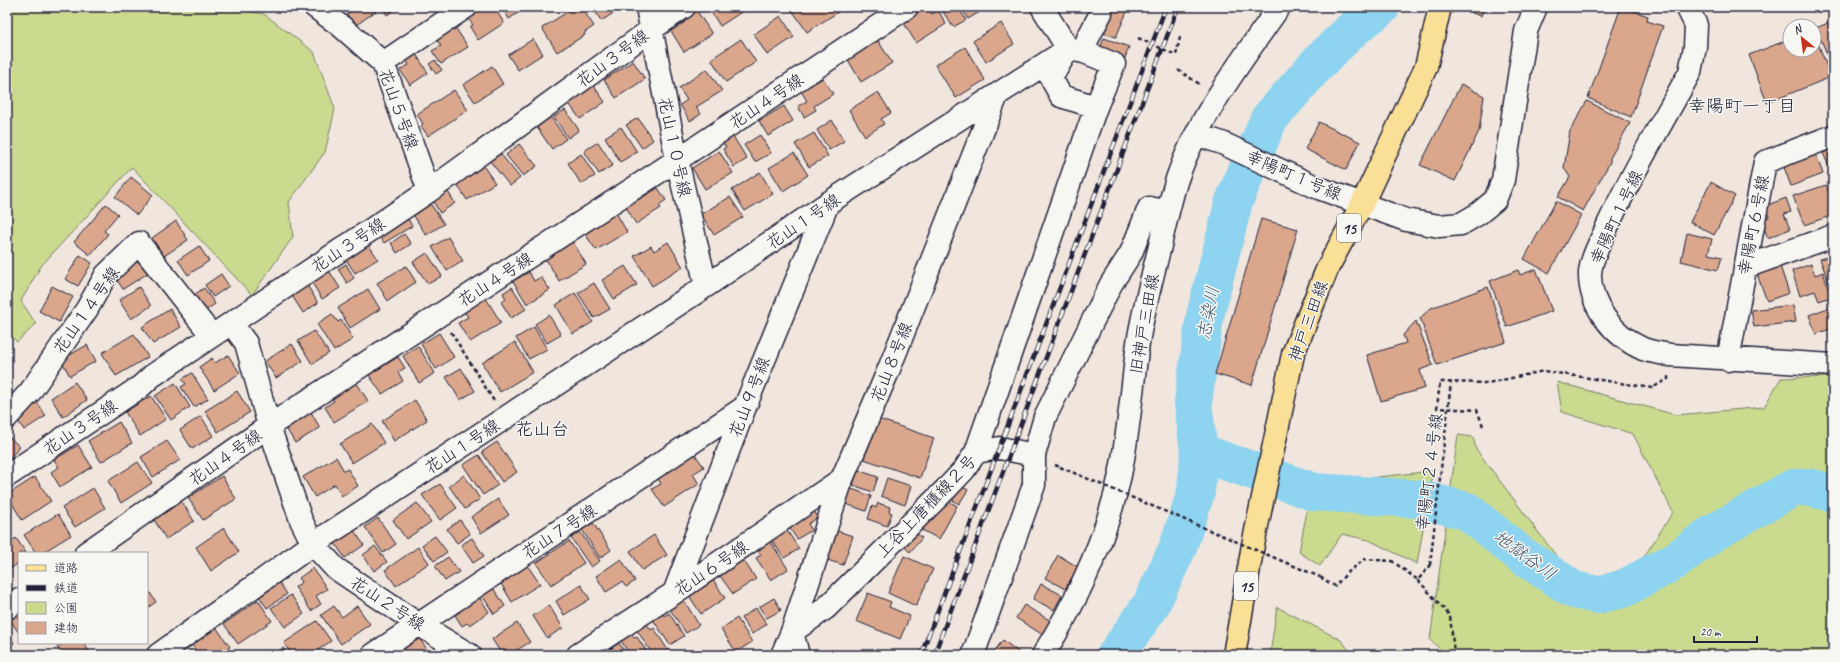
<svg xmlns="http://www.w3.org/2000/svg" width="1840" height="662" font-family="Caveat,'Klee One',sans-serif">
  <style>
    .green { fill: #cadb8f; stroke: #767e65 }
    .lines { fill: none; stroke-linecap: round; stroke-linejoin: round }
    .river { stroke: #8ed3ef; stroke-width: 38 }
    .building { fill: #daa78d; stroke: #22223b }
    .minor-casing { stroke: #22223b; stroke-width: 25 }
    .major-casing { stroke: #22223b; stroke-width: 25 }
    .path { stroke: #22223b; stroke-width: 2.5; stroke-dasharray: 4 3; stroke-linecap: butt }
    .minor { stroke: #f6f6f2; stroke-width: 22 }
    .major { stroke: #fadf96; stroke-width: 22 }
    .rail-casing { stroke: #22223b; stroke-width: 4.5 }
    .rail { stroke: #f6f6f2; stroke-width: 3; stroke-dasharray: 9; stroke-linecap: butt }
    .path-bridge { stroke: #22223b; stroke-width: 2.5; stroke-dasharray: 4 3; stroke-linecap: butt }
    .labels { text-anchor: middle; stroke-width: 3; stroke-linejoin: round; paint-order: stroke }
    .shield { fill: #f6f6f2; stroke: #626272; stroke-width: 1 }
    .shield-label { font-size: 16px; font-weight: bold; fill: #22223b }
    .street-label { font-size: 17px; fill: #22223b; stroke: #f6f6f2 }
    .neighbourhood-label { font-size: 18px; fill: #22223b; stroke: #f6f6f2 }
    .water-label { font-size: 18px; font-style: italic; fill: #425771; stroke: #f6f6f2 }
  </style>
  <rect width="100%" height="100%" fill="#f0e6de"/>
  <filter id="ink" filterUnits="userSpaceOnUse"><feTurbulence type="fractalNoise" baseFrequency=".025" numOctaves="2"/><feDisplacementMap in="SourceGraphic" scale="8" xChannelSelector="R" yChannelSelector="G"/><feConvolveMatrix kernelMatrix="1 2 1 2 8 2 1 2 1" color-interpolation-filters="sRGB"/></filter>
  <g filter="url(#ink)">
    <path class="green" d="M7,7H223L264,14L314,52L335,109L325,152L289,202L293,237L252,295L132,167L41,266L21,301L36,324L17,342L7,333Z
      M1833,377V655H1447L1430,640L1458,435L1473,437L1476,449L1560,561L1589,581L1640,563L1673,512L1633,434L1562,412L1557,382L1676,415L1764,407L1781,378Z
      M1433,471L1417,564L1369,540L1342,534L1320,566L1299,552L1312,484Z
      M1277,607L1341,640L1353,655H1270Z"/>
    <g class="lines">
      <path class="river" d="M1199,452L1314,492L1419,499L1467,511L1520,554L1574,590L1597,595L1623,589L1675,561L1713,533L1793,488L1808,487L1833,493
        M1116,655L1151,605L1178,547L1196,492L1199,452L1193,402L1205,316L1234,201L1269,119L1318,63L1354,28L1381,7"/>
    </g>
    <path class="building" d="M357,7H373L376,11L355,26L347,14Z
      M382,7H399L387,15Z
      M483,7H494L504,23L478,40L470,27L473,25L467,17Z
      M502,7H527L509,19Z
      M575,7H581L594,26L584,33L585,35L557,52L542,28Z
      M593,7H623L601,21Z
      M708,7H749L720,26Z
      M796,7H834L838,12L807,32L792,10Z
      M924,7H927L932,14L938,10L946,24L916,43L902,20Z
      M940,7H958L966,20L953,27Z
      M961,7H981L983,10L968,19Z
      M1110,7H1129L1116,37L1099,32Z
      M1474,7H1484L1481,16L1472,13Z
      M1621,7L1648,16L1647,21L1663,26L1631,117L1588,98Z
      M695,8L712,34L684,52L671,31L685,22L682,17Z
      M781,16L794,37L767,55L754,34Z
      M1833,21V68L1816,28Z
      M1001,23L1014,44L986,62L973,41Z
      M455,27L468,47L441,64L432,51L441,46L436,39Z
      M1814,33L1831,77L1767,103L1749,55L1790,39V50H1814Z
      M1104,38L1129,47L1125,58L1100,48Z
      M533,39L543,54L518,70L508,55Z
      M741,39L756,62L726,82L711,59Z
      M877,39L892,63L861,82L847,58Z
      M965,47L985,80L956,98L935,65Z
      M414,51L428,73L410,85L400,70L409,65L404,58Z
      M435,60L442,70L436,74L429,64Z
      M633,61L645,79L616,98L604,80Z
      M492,66L503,84L475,102L463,85Z
      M707,69L722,91L696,107L701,114L690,121L680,105L687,100L679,88Z
      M823,78L833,94L814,106L816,110L804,117L798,106L807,101L801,91Z
      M1461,84L1484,96L1479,131L1455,181L1420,165Z
      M593,85L605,102L580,119L568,102Z
      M454,90L468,110L428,136L421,126L423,124L417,114Z
      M878,92L891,113L881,119L884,124L865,136L849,110Z
      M1587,101L1630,123L1610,158V162L1583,211L1558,197L1570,177L1564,168L1570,131Z
      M784,106L793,121L768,136L759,121Z
      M565,110L579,130L568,138L554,117Z
      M550,116L566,139L552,149L536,126Z
      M638,118L653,140L642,148L626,125Z
      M832,120L844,141L829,150L817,130Z
      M1319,122L1360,142L1346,170L1305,149Z
      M621,127L637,152L620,162L605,137Z
      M731,133L747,159L734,167L723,149L726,147L720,139Z
      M814,133L828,156L809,167L795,144Z
      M760,135L771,153L755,162L744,145Z
      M1833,141V170L1831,171L1823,153L1828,151L1826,144Z
      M598,142L613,165L599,174L584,151Z
      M519,144L537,166L523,176L506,155Z
      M1813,147L1823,174L1791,186L1781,159Z
      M719,151L733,173L705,189L692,168Z
      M499,152L520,178L510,186L489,160Z
      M794,153L808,175L783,191L769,168Z
      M581,154L595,176L581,184L568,163Z
      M482,164L495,183L467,200L455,181Z
      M760,172L773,194L745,211L732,190Z
      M131,177L153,195L137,215L115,197Z
      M1711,182L1735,196L1714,235L1690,222Z
      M1826,185L1833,204V215L1804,225L1793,196Z
      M445,187L455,203L440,213L430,196Z
      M658,188L666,200L659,205L661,208L636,224L626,207Z
      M426,197L444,224L426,235L409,208Z
      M730,197L743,217L714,235L701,214Z
      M1786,198L1791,212L1784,214L1790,229L1768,238L1761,220L1769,217L1765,206Z
      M1556,201L1581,215L1549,273L1524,259Z
      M106,204L118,214L104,231L108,234L90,255L74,242Z
      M615,211L627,232L596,250L583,231Z
      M405,214L412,226L384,243L377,232Z
      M1261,219L1298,229L1252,385L1215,374Z
      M176,221L188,240L164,256L152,238Z
      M1687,233L1712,239L1708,254L1722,257L1718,270L1681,261Z
      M404,234L411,244L397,253L391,243Z
      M448,237L463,261L447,271L432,247Z
      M573,242L586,264L559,281L546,259Z
      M668,242L683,267L652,286L634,256L651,246L654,251Z
      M368,244L378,259L355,273L345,258Z
      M199,246L209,261L188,275L178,260Z
      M427,253L442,276L428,284L413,262Z
      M80,255L92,263L78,286L65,279Z
      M1833,255V282L1829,283L1820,259Z
      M137,257L148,273L123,289L112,273Z
      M346,264L354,278L347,283L338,269Z
      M1811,264L1815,275L1823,272L1831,297L1819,301L1815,291L1800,296L1792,271Z
      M326,266L340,288L322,299L309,278Z
      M406,266L416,282L388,301L377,283Z
      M625,266L637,285L614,299L602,280Z
      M1780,266L1789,293L1767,301L1757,274Z
      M1536,269L1552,311L1507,327L1490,281L1518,270L1520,275Z
      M529,272L534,281L541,277L550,290L527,304L513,281Z
      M221,274L229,286L213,297L205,285Z
      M304,280L318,303L303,313L291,294Z
      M594,283L610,309L594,318L578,293Z
      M52,286L73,297L59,322L39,311Z
      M139,287L151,306L131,319L119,300Z
      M512,287L526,309L511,318L501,302L506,299L503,293Z
      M1488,287L1506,342L1437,365L1420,318L1431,308Z
      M204,288L215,304L205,311L194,295Z
      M368,289L380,309L350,328L338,308Z
      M575,293L593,322L573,334L556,305Z
      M484,295L501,323L470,342L458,323L468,317L462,309Z
      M1793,305L1796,322L1754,327L1751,310Z
      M1833,306V328L1816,334L1809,315Z
      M170,309L181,327L153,344L142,327Z
      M332,314L338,322L341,320L353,339L334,351L317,324Z
      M549,315L561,335L547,343L535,324Z
      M1416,321L1433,365L1420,370L1425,388L1381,401L1367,355L1406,343L1403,335Z
      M534,327L547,349L529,359L516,338Z
      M314,331L329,353L312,364L298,341Z
      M439,333L454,357L436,369L421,344Z
      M134,334L148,357L116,376L102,353Z
      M515,342L533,372L500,392L482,363Z
      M292,344L303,361L276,378L265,361Z
      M87,345L96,361L70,376L61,360Z
      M418,346L435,373L419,383L403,356Z
      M228,355L240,373L214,390L199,367L212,358L215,363Z
      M398,357L405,368L398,372L403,381L382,394L369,375Z
      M461,368L475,391L460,400L446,377Z
      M192,373L208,399L194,407L181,387L186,384L182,379Z
      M355,380L368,401L334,422L325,407L334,401L330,395Z
      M75,382L87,400L63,417L51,398Z
      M175,383L190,407L171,420L155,396Z
      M237,391L250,412L218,432L205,411Z
      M151,396L166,419L140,436L125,412Z
      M415,400L427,420L394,441L382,421Z
      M37,402L46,416L24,430L15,416Z
      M311,412L320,428L295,443L286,428Z
      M201,416L213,436L192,449L180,430Z
      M875,418L934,438L920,478L861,458Z
      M119,422L132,443L101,462L88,441Z
      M372,424L384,443L352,463L340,444Z
      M7,435L20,447L7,461Z
      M167,441L180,460L153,477L141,457Z
      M497,442L517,472L502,482L482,452Z
      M78,445L92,467L60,487L51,472L59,467L54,460Z
      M694,453L704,467L693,474L699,484L664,507L652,489L661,484L657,477Z
      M479,455L498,485L483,495L463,465Z
      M336,457L344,471L348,469L358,486L342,496L335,484L315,497L303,477Z
      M138,462L152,483L121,503L108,481Z
      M858,470L878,477L873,492L853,485Z
      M464,475L480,499L465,509L449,486Z
      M222,476L236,499L203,520L188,498Z
      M35,477L51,501L22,520L7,495Z
      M887,478L911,486L905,505L881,496Z
      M955,482L968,490L959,504L946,496Z
      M440,484L457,508L440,520L422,495Z
      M93,488L105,508L75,527L62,508Z
      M849,488L871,496L866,511L843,503Z
      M940,496L957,506L939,539L922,530Z
      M498,499L509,515L481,533L471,517Z
      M181,500L194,521L166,539L153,518Z
      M417,503L431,522L406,539L393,520Z
      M878,503L890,507L889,512L892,513L887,526L868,519L872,506L876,508Z
      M811,507L818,517L808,524L812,530L797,539L786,523Z
      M58,514L71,535L42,553H36L24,535Z
      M378,518L396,544L383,553L365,527Z
      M460,520L470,534L457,543L447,529Z
      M593,523L611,550L600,558L582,530Z
      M224,528L239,552L211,571L196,547Z
      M353,529L364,545L345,558L334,542Z
      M786,529L799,549L784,558L771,539Z
      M910,529L922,538L910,552L899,542Z
      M834,530L853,536L843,565L824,559Z
      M580,532L600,561L591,567L571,538Z
      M654,535L667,555L642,570L630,551Z
      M435,536L447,552L434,561L422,545Z
      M16,538L26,553H19V563L10,569L7,564V544Z
      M472,538L484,556L473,563L461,545Z
      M769,539L788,569L771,580L756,558L761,555L756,548Z
      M569,541L584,563L551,585L536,563Z
      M375,546L387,562L374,571L363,555Z
      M418,547L429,563L396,586L385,570Z
      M1058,555L1078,567L1065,589L1045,578Z
      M904,556L933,569L916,606L888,593Z
      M448,557L459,572L445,581L435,566Z
      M742,558L756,579L733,594L718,573Z
      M621,559L635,581L626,587L622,582L606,592L596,576Z
      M527,565L540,584L512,602L500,582Z
      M313,568L327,589L316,596L321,604L311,611L295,587L302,582L299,578Z
      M710,575L725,598L701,614L686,591Z
      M278,581L287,594L267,608L258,595Z
      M1041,584L1062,595L1054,610L1033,599Z
      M491,585L505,606L494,614L480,592Z
      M581,585L590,599L564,615L556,601Z
      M147,588L156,602L147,608Z
      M868,593L891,602L889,607L910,616L900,639L856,621Z
      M291,595L304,614L285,627L271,608Z
      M478,595L489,612L469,625L467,623L462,626L455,615L460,612L458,609Z
      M774,598L781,610L767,618L759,607Z
      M683,599L699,625L686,633L669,608Z
      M258,600L272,621L238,644L224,624Z
      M549,605L563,628L547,638L533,616Z
      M1024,605L1051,621L1043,635L1016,618Z
      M334,606L342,617L357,606L370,624L341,644L321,615Z
      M756,608L767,624L752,634L741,618Z
      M660,609L664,616L669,613L684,636L670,645L650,615Z
      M19,614V633L10,620Z
      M737,618L752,642L736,652L721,629Z
      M317,621L331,641L311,655H292L284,643Z
      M645,621L651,630L654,628L669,652L664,655H653L635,627Z
      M517,623L530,642L509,655H502L492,639Z
      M216,627L230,647L219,655H199L192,645Z
      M628,629L634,638L637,637L649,655H630L618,636Z
      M7,632L14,643L7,647Z
      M419,638L431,655H398L397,654Z
      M1003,640L1022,655H993L992,654Z
      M65,643H84L91,655H62L57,647Z
      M619,643L627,655H602Z
      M283,648L288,655H272Z"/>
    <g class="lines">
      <defs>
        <path id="minor" d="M315,7L342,27L383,63L429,191
          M647,7L677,160L706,286
          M1042,7L1068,49L1051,78L1061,96L1096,107
          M1687,7L1696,25L1695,47L1690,72C1662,123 1631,174 1607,227C1601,241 1591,258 1590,273C1589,306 1614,336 1643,349C1651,352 1661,353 1670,355L1833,365
          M1084,52L1088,38L1101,13
          M383,63L466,7
          M1198,135L1222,143L1316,187L1406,220L1439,226L1461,224L1478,214L1495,200L1503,180L1526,31L1536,7
          M1745,267L1833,236
          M231,323L246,343L269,426L301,520L313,544L335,568L418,624L470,655
          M1728,360L1765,162L1833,136
          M7,417L30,392L87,309L106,275L139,243L212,336
          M7,476L140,387L152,376L429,191L652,29L684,7
          M86,553L269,426L677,160L907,7
          M674,593L745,407L828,203
          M7,608L19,599
          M158,655L313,544L706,286L828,203L1068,49L1084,52L1114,64L1096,107L976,452
          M373,655L745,407
          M578,655L674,593L842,479
          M782,655L792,632L842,479L889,369L997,95
          M798,655L792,632L826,608L947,488L964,470L976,452L1000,448L1034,455L1045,417L1111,284L1131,253L1149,208L1167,211
          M973,655L1034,485V455
          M1043,655C1078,599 1106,540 1120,475C1129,432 1132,387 1138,343C1143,312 1151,281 1159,250C1164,228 1169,205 1176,182C1197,118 1241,62 1279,7"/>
        <path id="major" d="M1234,655L1253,545L1293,354L1328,267L1362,204L1426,67L1440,7"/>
      </defs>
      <use href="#minor" class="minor-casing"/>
      <use href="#major" class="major-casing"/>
      <path class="path" d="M1138,38L1176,55L1180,37
        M1178,70L1201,85
        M451,332L494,401
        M1483,426L1477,410L1437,408L1440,382L1488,383L1544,371L1652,388L1668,379V376
        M1055,465L1060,467
        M1320,577L1335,586L1347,573L1365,559L1392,561L1418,580L1430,565
        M1418,580L1450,616L1454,652L1452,655"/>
      <use href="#minor" class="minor"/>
      <use href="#major" class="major"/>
      <defs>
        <path id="rail" d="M921,655L1166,7
          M934,655L1178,7"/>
      </defs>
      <use href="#rail" class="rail-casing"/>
      <use href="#rail" class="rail"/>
      <path class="path-bridge" d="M1060,467L1320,577
        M1430,565L1451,382"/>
    </g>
  </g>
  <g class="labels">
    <g class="shield">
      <rect x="1337" y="214" width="24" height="28" rx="3"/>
      <rect x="1234" y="572" width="24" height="28" rx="3"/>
    </g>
    <g class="shield-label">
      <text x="1349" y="234">15</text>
      <text x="1246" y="592">15</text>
    </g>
    <g class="street-label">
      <text transform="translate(612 58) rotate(-36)" y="6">花山３号線</text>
      <text transform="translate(766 101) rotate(-34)" y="6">花山４号線</text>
      <text transform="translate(399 109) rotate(70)" y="6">花山５号線</text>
      <text transform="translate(675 147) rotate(78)" y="6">花山１０号線</text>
      <text transform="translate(1294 175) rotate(23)" y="6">幸陽町１号線</text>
      <text transform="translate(1616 217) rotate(-65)" y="6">幸陽町１号線</text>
      <text transform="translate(803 221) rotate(-34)" y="6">花山１号線</text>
      <text transform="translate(1753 225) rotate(-79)" y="6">幸陽町６号線</text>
      <text transform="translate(348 245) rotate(-34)" y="6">花山３号線</text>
      <text transform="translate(495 279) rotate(-33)" y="6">花山４号線</text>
      <text transform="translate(86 310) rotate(-55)" y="6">花山１４号線</text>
      <text transform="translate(1308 321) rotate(-70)" y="6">神戸三田線</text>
      <text transform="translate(1144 324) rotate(-80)" y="6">旧神戸三田線</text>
      <text transform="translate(891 362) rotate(-68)" y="6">花山８号線</text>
      <text transform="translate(749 397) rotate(-69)" y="6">花山９号線</text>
      <text transform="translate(80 427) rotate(-34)" y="6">花山３号線</text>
      <text transform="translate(462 446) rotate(-33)" y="6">花山１号線</text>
      <text transform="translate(225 457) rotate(-35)" y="6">花山４号線</text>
      <text transform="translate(1429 472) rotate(-83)" y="6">幸陽町２４号線</text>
      <text transform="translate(926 506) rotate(-46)" y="6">上谷上唐櫃線２号</text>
      <text transform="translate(559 531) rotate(-33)" y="6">花山７号線</text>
      <text transform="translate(711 568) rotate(-34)" y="6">花山６号線</text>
      <text transform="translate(388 603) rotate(33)" y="6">花山２号線</text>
    </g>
    <g class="neighbourhood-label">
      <text x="1742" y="112">幸陽町一丁目</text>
      <text x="542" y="435">花山台</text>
    </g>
    <g class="water-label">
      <text transform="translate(1208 313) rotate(-79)" y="6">志染川</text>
      <text transform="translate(1525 555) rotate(36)" y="6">地獄谷川</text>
    </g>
  </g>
  <rect width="1840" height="662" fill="none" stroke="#f6f6f2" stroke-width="24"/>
  <rect x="12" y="12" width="1816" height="638" fill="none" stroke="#22223b" stroke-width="1.5" filter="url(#ink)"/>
  <rect x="18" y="552" width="130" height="92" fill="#f6f6f2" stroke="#a1a1a9"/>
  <rect x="26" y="565" width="20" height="6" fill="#fadf96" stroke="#a1a1a9"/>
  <text x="54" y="572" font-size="12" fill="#22223b">道路</text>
  <rect x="26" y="585" width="20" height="6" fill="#22223b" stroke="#a1a1a9"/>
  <text x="54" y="592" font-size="12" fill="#22223b">鉄道</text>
  <rect x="26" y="602" width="20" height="12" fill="#cadb8f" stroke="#a1a1a9"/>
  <text x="54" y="612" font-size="12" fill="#22223b">公園</text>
  <rect x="26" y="622" width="20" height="12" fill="#daa78d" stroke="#a1a1a9"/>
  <text x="54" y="632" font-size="12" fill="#22223b">建物</text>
  <g transform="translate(1802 38) rotate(331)"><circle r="19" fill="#f6f6f2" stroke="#a1a1a9"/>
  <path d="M0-3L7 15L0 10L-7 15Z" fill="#c8321e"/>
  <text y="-6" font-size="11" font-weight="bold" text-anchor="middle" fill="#22223b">N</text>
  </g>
  <path d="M1694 636v6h63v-6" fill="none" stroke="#22223b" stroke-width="2"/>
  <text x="1700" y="636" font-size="12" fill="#22223b" stroke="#f6f6f2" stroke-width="3" paint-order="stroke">20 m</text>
</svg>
